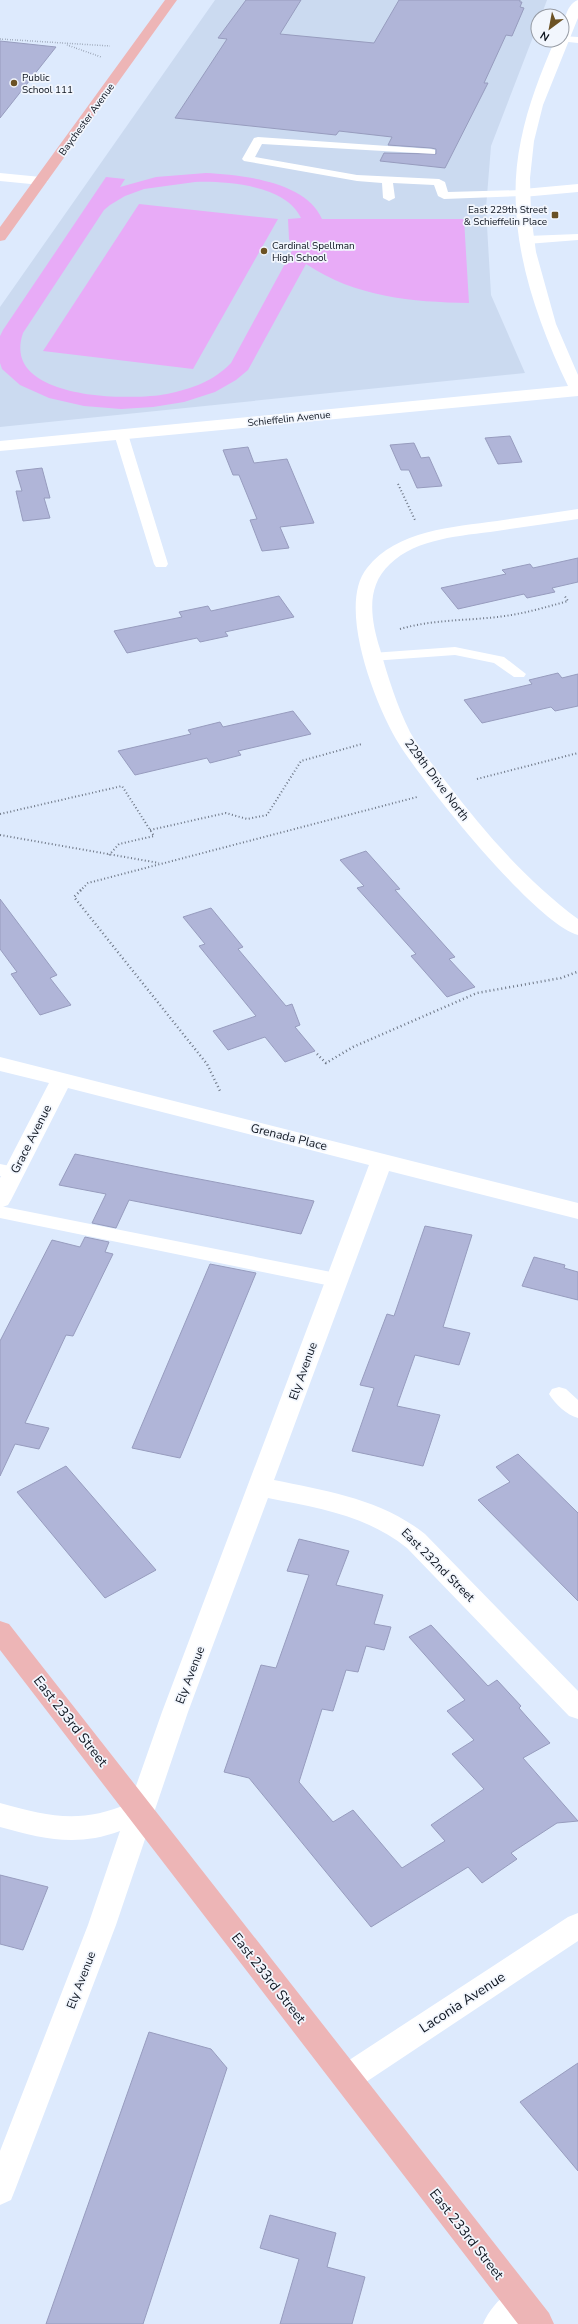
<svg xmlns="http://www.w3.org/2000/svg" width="578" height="2324" font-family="'Nunito Sans',sans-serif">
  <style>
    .built { fill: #cbdaf0 }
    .green { fill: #e8abf7; fill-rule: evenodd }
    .building { fill: #b0b5d8; stroke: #979cbe }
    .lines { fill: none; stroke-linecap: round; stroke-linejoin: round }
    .path-far2 { stroke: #6d7685; stroke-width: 1.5; stroke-dasharray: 0.5 2; stroke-linecap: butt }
    .path-far1 { stroke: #6d7685; stroke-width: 2; stroke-dasharray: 1 2.5; stroke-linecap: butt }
    .path { stroke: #6d7685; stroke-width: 2.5; stroke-dasharray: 1 3; stroke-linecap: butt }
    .service { fill: #fff; fill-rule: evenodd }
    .minor { fill: #fff; fill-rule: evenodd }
    .tertiary { fill: #fff; fill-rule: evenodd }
    .primary { fill: #edb5b6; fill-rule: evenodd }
    .poi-dot { fill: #6c5224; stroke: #f2f6fd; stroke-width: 1.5 }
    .labels { text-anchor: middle; stroke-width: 3.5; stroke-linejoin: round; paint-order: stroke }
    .far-poi-label { font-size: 10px; fill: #0c131e; stroke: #f2f6fd; text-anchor: start }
    .far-street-label { font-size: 10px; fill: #0c131e; stroke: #f2f6fd }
    .street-label { font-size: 12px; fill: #0c131e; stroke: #f2f6fd }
    .near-street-label { font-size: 14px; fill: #0c131e; stroke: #f2f6fd }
  </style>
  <rect width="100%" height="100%" fill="#ddeafd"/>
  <path class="built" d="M215,0H547L541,16H538V24L491,146L486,208L491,295L525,373L0,427V307Z"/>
  <path class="green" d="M206,173C241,175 306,181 322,219H464L469,303C412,302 355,297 306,264L248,370L236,380L215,392L184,402L153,407L121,409L84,406L49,398L20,385L2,369L0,363V336L3,330L106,177L125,179L120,187L156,177ZM195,182C227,181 286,185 301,218L288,219L289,239L293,249L231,363C214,381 191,389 167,394C130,401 0,400 23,333L104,210L110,205L125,196L144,189Z
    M139,204L278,219L193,369L43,351Z"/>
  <path class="building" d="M246,0H301L280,34L374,43L399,0H520V2H522L520,7L524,8L512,36L506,35L484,83H488L445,168L380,161L384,153L436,154V149L431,148L388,145L392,137L339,131L336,135L175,118L227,39L218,38Z
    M0,41L56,47L0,118Z
    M510,436L522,462L498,464L485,438Z
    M414,443L421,458L429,457L442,486L417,488L409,470H401L390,445Z
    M248,447L254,463L287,459L314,523L280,527L289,548L262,551L250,520L257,519L239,475H233L223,450Z
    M42,468L50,498H44L50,518L23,521L16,491H22L16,471Z
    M578,558V582L552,588L555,592L527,598L524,594L458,609L441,588L506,574L502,570L530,564L533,568Z
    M279,596L294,617L225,632L228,636L200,642L197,638L127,653L114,631L182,617L179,612L208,606L211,611Z
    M558,673L562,678L578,674V706L555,711L551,707L482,723L464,700L532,684L529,680Z
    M293,711L311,734L238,751L241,755L210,763L207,758L135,775L118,751L191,734L188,730L220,722L223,727Z
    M366,851L400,889L395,890L455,957L449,959L475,987L447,997L411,956L416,954L357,888L364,886L340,860Z
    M0,899L57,975L50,978L71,1005L40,1015L11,974L17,972L0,949Z
    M211,908L243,947L238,949L286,1006L292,1004L300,1025L295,1027L315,1051L285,1062L265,1037L228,1050L213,1031L256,1016L199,946L205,944L183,917Z
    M75,1154L173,1174L314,1201L301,1234L129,1200L116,1228L92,1223L106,1194L59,1185Z
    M425,1226L472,1235L443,1327L470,1333L459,1365L415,1355L397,1406L440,1415L423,1466L352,1451L374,1388L360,1385L387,1314L394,1316Z
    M85,1237L109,1242L105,1252L113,1254L73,1336L66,1335L25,1423L49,1428L39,1449L15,1444L0,1476V1341L52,1240L80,1247Z
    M534,1257L565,1265L564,1268L578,1272V1300L522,1286Z
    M210,1264L256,1273L180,1458L132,1448Z
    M518,1454L578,1513V1601L478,1500L510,1482L496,1467Z
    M66,1466L156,1570L105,1598L17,1492Z
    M299,1539L349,1551L336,1585L383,1595L374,1624L391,1627L384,1650L366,1646L358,1672L346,1670L333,1711L322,1709L299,1782L333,1822L353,1810L402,1868L445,1841L431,1825L484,1789L452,1754L474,1740L447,1711L465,1700L409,1637L431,1625L488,1686L497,1680L521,1706L519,1708L550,1743L523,1758L578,1821L557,1823L511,1853L517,1859L482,1883L468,1867L371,1927L249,1778L224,1772L261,1665L276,1668L309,1575L287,1571Z
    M0,1875L48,1887L23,1950L0,1944Z
    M149,2032L211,2049L227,2068L143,2324H46Z
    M578,2063V2171L520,2102Z
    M270,2215L336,2233L327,2267L365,2277L352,2324H280L299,2259L260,2248Z"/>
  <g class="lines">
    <path class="path-far2" d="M0,39L110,46
      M67,45L101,57"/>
    <path class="path-far1" d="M398,484L415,520
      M400,629C434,619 469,621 505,616C526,613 547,607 568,601L564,595
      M477,779L578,753
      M0,814L122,786L154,836L119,844L109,855
      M150,830L226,813L247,819L267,815L301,761L362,744
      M0,835L159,863
      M80,891L88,883L417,797"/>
    <path class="path" d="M81,890L74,897L207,1064L221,1093
      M317,1054L326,1063L353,1047L477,993L561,978L577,972"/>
    <path class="service" d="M562,36L578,37V43L559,41L562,40Z
      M258,137L431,149L435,150V154L262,144L255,157L357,175L439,179L445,182L448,192L523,190L529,193L523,196L444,199L438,196L434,185L393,183L395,198L389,201L383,198L382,183L357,181L244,161L242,159L254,138Z
      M578,234V240L527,244L521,240L527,236Z
      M121,430L128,434L168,564L166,567H156L154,564L114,434Z
      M455,647L504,657L526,674L524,677H514L494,663L455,655L372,661L365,657L372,653Z
      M0,1164L20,1168L23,1172L20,1176L14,1178L0,1176Z
      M0,1206L336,1273L343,1275L345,1280L343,1285L336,1287L0,1218Z
      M559,1387L566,1389L578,1400V1418C567,1415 555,1404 549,1394L552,1389Z"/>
    <path class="minor" d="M0,173L41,177L48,181L41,185L0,181Z
      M578,184V192L523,197L516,193L523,189Z
      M578,509V519C551,523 524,527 497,531C461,536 417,538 390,564C365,587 371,620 380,649C388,677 397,706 410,732C420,750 434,766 447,783C485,833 527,881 578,919V935C536,924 424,784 399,744C376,707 336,606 367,568C397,530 453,527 497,521C524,517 551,513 578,509Z
      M0,1057L578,1203V1219L389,1171L274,1480C327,1491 381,1499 425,1534L578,1691V1719L569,1716L407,1548C366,1515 318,1508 268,1498L188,1712L116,1925L15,2190L11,2200L0,2205V2151L88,1925L120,1831C77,1847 43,1839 0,1827V1803C50,1817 81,1824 130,1803L162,1712L369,1165L68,1088L11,1200L8,1205L0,1208V1178L49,1083L0,1071Z
      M520,2287L531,2291L536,2302L531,2313L521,2324H483C490,2308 503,2293 520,2287Z"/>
    <path class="tertiary" d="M578,0V18L543,105L534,141L530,178L531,215L536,252L556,324L578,375V396L0,451V441L568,386C532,311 503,224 521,140C528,105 541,72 555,40H562C562,29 565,4 578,0Z
      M578,1913V1941L357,2088L347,2092L337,2088L332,2078L337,2068L568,1917Z"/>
    <path class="primary" d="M165,0H177L5,240L0,241V227Z
      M0,1621L9,1624L549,2313L554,2324H518L0,1650Z"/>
  </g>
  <g class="poi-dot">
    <circle cx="14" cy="83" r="4"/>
    <rect x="551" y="211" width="8" height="8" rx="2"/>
    <circle cx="264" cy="251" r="4"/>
  </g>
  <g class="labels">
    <g class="far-poi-label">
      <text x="22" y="81">Public<tspan x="22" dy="12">School 111</tspan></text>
      <text x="547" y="213" text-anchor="end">East 229th Street<tspan x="547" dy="12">&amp; Schieffelin Place</tspan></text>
      <text x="272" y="249">Cardinal Spellman<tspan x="272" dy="12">High School</tspan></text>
    </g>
    <g class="far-street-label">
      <text transform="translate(86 119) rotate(-54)" y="4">Baychester Avenue</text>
      <text transform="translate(289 418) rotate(-6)" y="4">Schieffelin Avenue</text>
    </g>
    <g class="street-label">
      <text transform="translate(437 780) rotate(53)" y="4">229th Drive North</text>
      <text transform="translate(289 1137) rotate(14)" y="4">Grenada Place</text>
      <text transform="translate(31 1139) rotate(-63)" y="4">Grace Avenue</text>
      <text transform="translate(303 1371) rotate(-70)" y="4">Ely Avenue</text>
      <text transform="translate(438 1565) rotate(45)" y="4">East 232nd Street</text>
      <text transform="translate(190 1675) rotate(-69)" y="4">Ely Avenue</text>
      <text transform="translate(81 1980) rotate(-69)" y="4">Ely Avenue</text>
    </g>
    <g class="near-street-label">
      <text transform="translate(71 1721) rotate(52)" y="5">East 233rd Street</text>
      <text transform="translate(269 1978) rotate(52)" y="5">East 233rd Street</text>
      <text transform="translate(462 2002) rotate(-33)" y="5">Laconia Avenue</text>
      <text transform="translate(467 2234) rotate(52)" y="5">East 233rd Street</text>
    </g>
  </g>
  <g transform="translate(550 28) rotate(212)"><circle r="19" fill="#f2f6fd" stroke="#969ba4"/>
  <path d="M0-3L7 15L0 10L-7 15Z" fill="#6c5224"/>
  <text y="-6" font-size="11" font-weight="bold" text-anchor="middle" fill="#0c131e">N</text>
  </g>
</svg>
